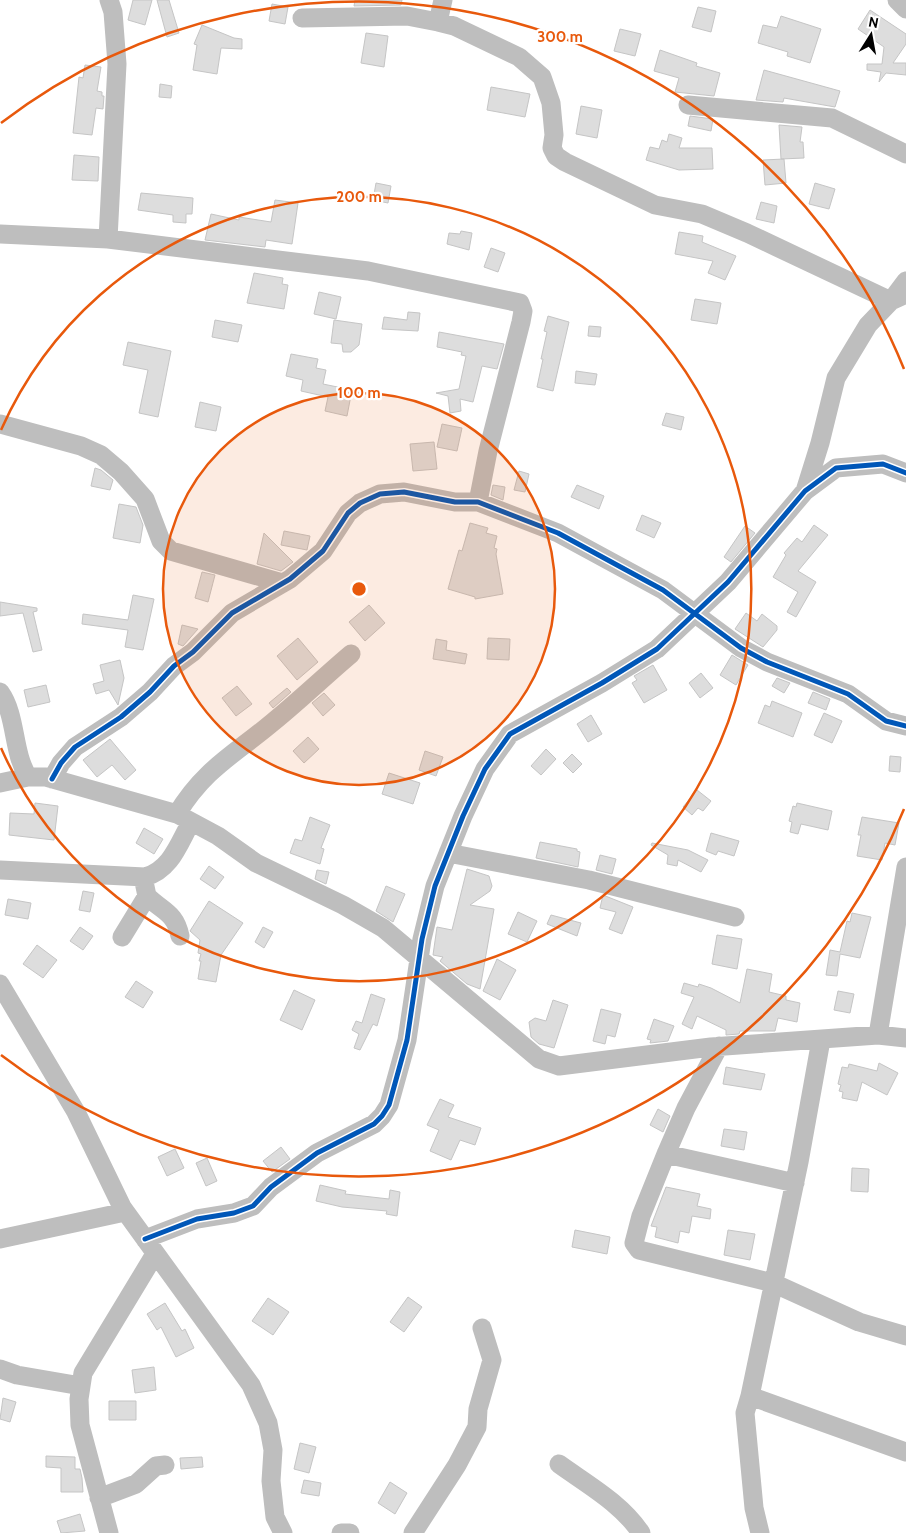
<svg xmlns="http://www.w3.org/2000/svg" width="906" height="1533" font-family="Cabin,sans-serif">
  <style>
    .building { fill: #ddd; stroke: #c5c5c5 }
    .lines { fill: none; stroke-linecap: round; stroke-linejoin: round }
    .minor { stroke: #bebebe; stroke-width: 19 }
    .cycleway-casing { stroke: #fff; stroke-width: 8 }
    .cycleway { stroke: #0057b8; stroke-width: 5 }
    .ring { fill: none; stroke: #e8590c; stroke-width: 2.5 }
    .centre { fill: #e8590c; stroke: #fff; stroke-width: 2.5 }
    .ring-label { font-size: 15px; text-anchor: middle; font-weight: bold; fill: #e8590c; stroke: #fff; stroke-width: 4.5; stroke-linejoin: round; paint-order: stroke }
  </style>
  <rect width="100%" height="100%" fill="#fff"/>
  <path class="building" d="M133,0H152L145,25L128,20Z
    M157,0H169L179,33L167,37Z
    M355,0H402L401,5L354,6Z
    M272,4L288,7L285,24L269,21Z
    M698,7L716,11L711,32L692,27Z
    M870,10L906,34V44L893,63H906V75L886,73L879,82L881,72L867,70V64H882L884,47L858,29Z
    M781,16L821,29L810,63L787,56L788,52L758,43L763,25L777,28Z
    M202,25L234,38L242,39V49L221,48L217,74L193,70L197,45L194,44Z
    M620,29L641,34L635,56L614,51Z
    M366,33L388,36L384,67L361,63Z
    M660,50L697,63L696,66L720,73L714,96L675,92L679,78L654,71Z
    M85,65L101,67L97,91L102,92V96H104L103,109L96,108L92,135L73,133L79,77L83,78Z
    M764,70L840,91L835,107L784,98L783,102L756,100Z
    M160,84L172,86L171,98L159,97Z
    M491,87L530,94L525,117L487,110Z
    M581,106L602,110L597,138L576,134Z
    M690,116L713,119L711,131L688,126Z
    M779,125L802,127L800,142H803L804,158L781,159Z
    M669,134L682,138L679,148H712L713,169L679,170L646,160L650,147L659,149L662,140L667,142Z
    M74,155L99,157L98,181L72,180Z
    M784,159L786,183L765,185L763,160Z
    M376,183L391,186L388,203L373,200Z
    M815,183L835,189L829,209L809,204Z
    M141,193L193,198L192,214H186V223L173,222V215L138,210Z
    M275,200L298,203L292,244L266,240L265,247L205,240L211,214L239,220V217L271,222Z
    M761,202L777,206L774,223L756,219Z
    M461,231L472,233L469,250L447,244L449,233L460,234Z
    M679,232L703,236L702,242L736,256L725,280L708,273L713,261L675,254Z
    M491,248L505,253L498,272L484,267Z
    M254,273L283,278L282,284L288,285L284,309L247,303Z
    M319,292L341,297L336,319L314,314Z
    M695,299L721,303L717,324L691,320Z
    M408,312L420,313L418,331L382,329L384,317L407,320Z
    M548,316L569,322L553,391L537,387L543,359H541L547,332L544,331Z
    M215,320L242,325L238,342L212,337Z
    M334,320L362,324L359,345L351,352H343L342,344L331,343Z
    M589,326L601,327L600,337L588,336Z
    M439,332L504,344L497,369L482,366L473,402L460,399L461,411L450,413L448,396L436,393L459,389L466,356L461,355L462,352L437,347Z
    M128,342L171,351L158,417L139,413L148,370L123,365Z
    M291,354L318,359L316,368L326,370L323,384L352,390L347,416L325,411L328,397L301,391L303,380L286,376Z
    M576,371L597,374L595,385L575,383Z
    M200,402L221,407L216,431L195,427Z
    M666,413L684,417L681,430L662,425Z
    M442,424L462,428L457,451L437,447Z
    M434,442L437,469L413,471L410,444Z
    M95,468L101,470L113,480L110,490L91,486Z
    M519,471L529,474L525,492L514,490Z
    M493,485L505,487L503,500L491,495Z
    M577,485L604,496L599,509L571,497Z
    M119,504L136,507L143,525L140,543L113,538Z
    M642,515L661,523L654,538L636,530Z
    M470,523L488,528L486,533L497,536L494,548L497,549L496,554L503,594L475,599V597L448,589L459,550L462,551Z
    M814,525L828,535L798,571L816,582L796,617L787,612L798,592L773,577L786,555L784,553L797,538L802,542Z
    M745,526L755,533L731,562L724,557Z
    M284,531L310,536L307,550L281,545Z
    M264,533L293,562L281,571L257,564Z
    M202,572L215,575L208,602L195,598Z
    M133,595L154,599L143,650L125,647L128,630L82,624L83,614L128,620Z
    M0,602L37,608V611L33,612L42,650L33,652L23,613L0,616Z
    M369,605L385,623L365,641L349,622Z
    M746,613L757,621L762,614L777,626V630L763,647L735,629Z
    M182,625L198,629L183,646L178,644Z
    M298,638L318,662L297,680L277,656Z
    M488,638L510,639L509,660L487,659Z
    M436,639L447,641L446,650L467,654L465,664L433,659Z
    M732,655L748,665L736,685L720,675Z
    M120,660L124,678L118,705L109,690L96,694L93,684L104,681L100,665Z
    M653,665L667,690L644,703L632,683L637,680L634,676Z
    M701,673L713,688L700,698L689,683Z
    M777,678L790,683L784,693L772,686Z
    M46,685L50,702L28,707L24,690Z
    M237,686L252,704L236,716L222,698Z
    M287,688L291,692L273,708L269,703Z
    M813,692L830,699L826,710L808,703Z
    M324,693L335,705L323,716L312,703Z
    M772,701L802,713L793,737L758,723L765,705L770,707Z
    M824,713L842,721L832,743L814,735Z
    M591,715L602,734L588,742L577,724Z
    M308,737L319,749L304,763L293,751Z
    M110,739L136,770L125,780L112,765L97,777L83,760Z
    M546,749L556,759L541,775L531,766Z
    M425,751L443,757L436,776L419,770Z
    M572,754L582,764L573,773L563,763Z
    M890,756L901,757L900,772L889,771Z
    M389,773L420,783L413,804L382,794Z
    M697,790L711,801L703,811L698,808L692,815L683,807Z
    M35,803L58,806L54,840L9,835L10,813L34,814Z
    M797,803L832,811L828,830L801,824L798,834L790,832L792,822L789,821L793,806L796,807Z
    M310,817L330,825L321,848L324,849L320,864L290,853L295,839L302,841Z
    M862,817L899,823L895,845L885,843L882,860L857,856L861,835H858Z
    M144,828L163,839L154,854L136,843Z
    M711,833L739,841L734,856L718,851L716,855L706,851Z
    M540,842L577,849V851L580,852L578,867L536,858Z
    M652,843L688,850L708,860L701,872L678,860L677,866L667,864L668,855L651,845Z
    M600,855L616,859L612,874L596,870Z
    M209,866L224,877L215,889L200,879Z
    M467,869L489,876L492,886L490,891L470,905L494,909L480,989L467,984L440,961L443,957L433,955L437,927L452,930Z
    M317,870L329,872L326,884L315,879Z
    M386,886L405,894L393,922L376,911Z
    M83,891L94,893L90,912L79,910Z
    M603,895L633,907L622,934L609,929L616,912L600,908Z
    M8,899L31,903L28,919L5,915Z
    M209,901L243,923L221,955L216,982L198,979L201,961H199L201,954L198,953L200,940L190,931Z
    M518,912L537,921L527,942L508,934Z
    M852,913L871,917L860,958L840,954L837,976L826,975L830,950L840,952L847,921L850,922Z
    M551,915L581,923L577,936L547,924Z
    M80,927L93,936L83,950L70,941Z
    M263,927L273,932L264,948L255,942Z
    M717,935L742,939L737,969L712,964Z
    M37,945L57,960L43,978L23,964Z
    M497,959L516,970L500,1000L483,991Z
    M747,969L772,974L769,992L786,996V1000L800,1003L797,1022L778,1018L775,1031H740L739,1034L726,1035V1030L697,1016L692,1029L682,1024L694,997L681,993L684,983L698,987L699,984L711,988L740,1003Z
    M136,981L153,992L143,1008L125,997Z
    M294,990L315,1000L302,1030L280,1020Z
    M838,991L854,994L850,1013L834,1010Z
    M371,994L385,999L377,1026L373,1024L360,1050L354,1048L359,1034L352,1030L356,1021L362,1023Z
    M553,1000L568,1005L554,1048L539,1044L531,1037L529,1022L535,1018L546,1021Z
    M601,1009L621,1014L615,1037L607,1035L605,1044L593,1041Z
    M654,1019L674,1026L668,1041L650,1043L651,1040L647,1039Z
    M879,1063L898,1073L887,1095L862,1082L857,1101L842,1098L843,1092L839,1091L841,1085L838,1084L842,1067L848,1068L849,1064L877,1071Z
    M726,1067L765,1074L761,1090L723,1084Z
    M440,1099L454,1105L448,1117L481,1128L475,1145L460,1140L451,1160L430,1151L439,1130L427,1125Z
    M658,1109L670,1116L663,1132L650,1125Z
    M724,1129L747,1132L744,1150L721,1146Z
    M281,1147L290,1159L272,1172L263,1161Z
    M175,1149L184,1168L167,1176L158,1157Z
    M207,1158L217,1181L206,1186L196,1163Z
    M852,1168L869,1169L868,1192L851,1191Z
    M320,1185L346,1191L345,1194L389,1199L390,1190L400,1192L397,1216L386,1214L387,1211L342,1207L316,1201Z
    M666,1187L700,1194L697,1206L711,1209L710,1219L692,1216L689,1233L680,1231L678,1243L655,1237L657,1227L651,1226Z
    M575,1230L610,1237L607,1254L572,1247Z
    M728,1230L755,1234L750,1260L724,1255Z
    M408,1297L422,1307L404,1332L390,1322Z
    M268,1298L289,1312L273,1335L252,1321Z
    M165,1303L182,1331L185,1329L194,1348L176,1357L161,1327L157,1330L147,1314Z
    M154,1367L156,1390L135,1393L132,1370Z
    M3,1398L16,1402L10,1422L0,1419Z
    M109,1401H136V1420H109Z
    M300,1443L316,1447L309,1473L294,1469Z
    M46,1456L75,1457V1469H80L82,1478L83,1492H61V1468L46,1467Z
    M202,1457L203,1467L181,1469L180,1458Z
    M304,1480L321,1483L319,1496L301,1493Z
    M390,1482L407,1493L395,1514L378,1503Z
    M80,1514L85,1531L61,1533L57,1521Z"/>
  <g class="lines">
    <path class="minor" d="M897,0L906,9
      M302,18L407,16L438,22L454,26L519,57L542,77L551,103L554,135L552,148L556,156L565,162L655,205L702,214L747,233L891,301L906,294
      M438,22L443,0
      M688,105L832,118L906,154
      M0,234L108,239L368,271L520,303L523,311L521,322L488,451L478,502
      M108,239L117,64L113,12L109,0
      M0,424L81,446L101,455L121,472L145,499L161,541L171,551L282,583
      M805,491L820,443L836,378L868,325L891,301L906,281
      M0,692C17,716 12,751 28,777
      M52,779L61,763L75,747L121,717L150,692L174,666L193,652L232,613L290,579L303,568L323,551L348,513L360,503L380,494L404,492L455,502H478L558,533L663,590L741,648L767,662L848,694L886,721L906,726
      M0,783L28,777H46L177,814L218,836L256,863L343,905L383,928L539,1059L559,1066L711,1047L878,1035L906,1038
      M177,814C204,769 235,754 273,722C300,700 325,676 351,654
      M448,853L589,880L735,917
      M0,870L145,877C171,870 179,843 191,822
      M147,896C163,912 175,912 180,936
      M122,937L147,896L143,877
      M0,984L76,1112L122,1207L251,1385L268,1423L273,1450L271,1481L275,1517L283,1533
      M878,1035L906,867
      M821,1040L799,1162L750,1396L906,1452
      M719,1046L686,1108L666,1154L641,1216L634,1243L639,1250L773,1283L859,1322L906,1336
      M666,1154L795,1183
      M0,1239L125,1212
      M145,1239L197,1219L234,1213L253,1206L271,1187L317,1153L374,1124L382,1116L389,1105L407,1040L422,939L435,886L463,816L485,769L510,734L602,683L657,649L728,582L805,491L836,468L883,464L906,473
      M0,1369L17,1375L81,1386
      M750,1396L745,1413L754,1508L760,1533
      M559,1464C588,1485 621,1503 641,1533
      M99,1498L136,1484L156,1466L165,1465
      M109,1533L80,1425L79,1399L83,1373L155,1254
      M341,1533H350
      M413,1533L457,1465L477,1427L478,1409L492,1360L482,1328"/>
    <defs>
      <path id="cycleway" d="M52,779L61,763L75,747L121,717L150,692L174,666L193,652L232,613L290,579L303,568L323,551L348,513L360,503L380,494L404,492L455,502H478L558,533L663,590L741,648L767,662L848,694L886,721L906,726
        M145,1239L197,1219L234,1213L253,1206L271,1187L317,1153L374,1124L382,1116L389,1105L407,1040L422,939L435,886L463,816L485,769L510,734L602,683L657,649L728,582L805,491L836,468L883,464L906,473"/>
    </defs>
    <use href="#cycleway" class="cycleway-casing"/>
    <use href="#cycleway" class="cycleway"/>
  </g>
  <circle cx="359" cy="589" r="196" fill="#e8590c" fill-opacity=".12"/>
  <g class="ring">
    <circle cx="359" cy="589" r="196"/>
    <path d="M1 430A392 392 0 1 1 1 748"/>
    <path d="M904 809A588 588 0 0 1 1 1055M1 123A588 588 0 0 1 904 369"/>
  </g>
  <circle cx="359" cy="589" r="8" class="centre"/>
  <g class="ring-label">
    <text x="560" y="42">300 m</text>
    <text x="359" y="202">200 m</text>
    <text x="359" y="398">100 m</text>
  </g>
  <g transform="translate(871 35) rotate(11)" stroke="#ffffff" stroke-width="4" paint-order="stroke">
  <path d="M0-4L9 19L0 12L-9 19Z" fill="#000000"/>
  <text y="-8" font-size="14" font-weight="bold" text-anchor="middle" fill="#000000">N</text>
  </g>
</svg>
